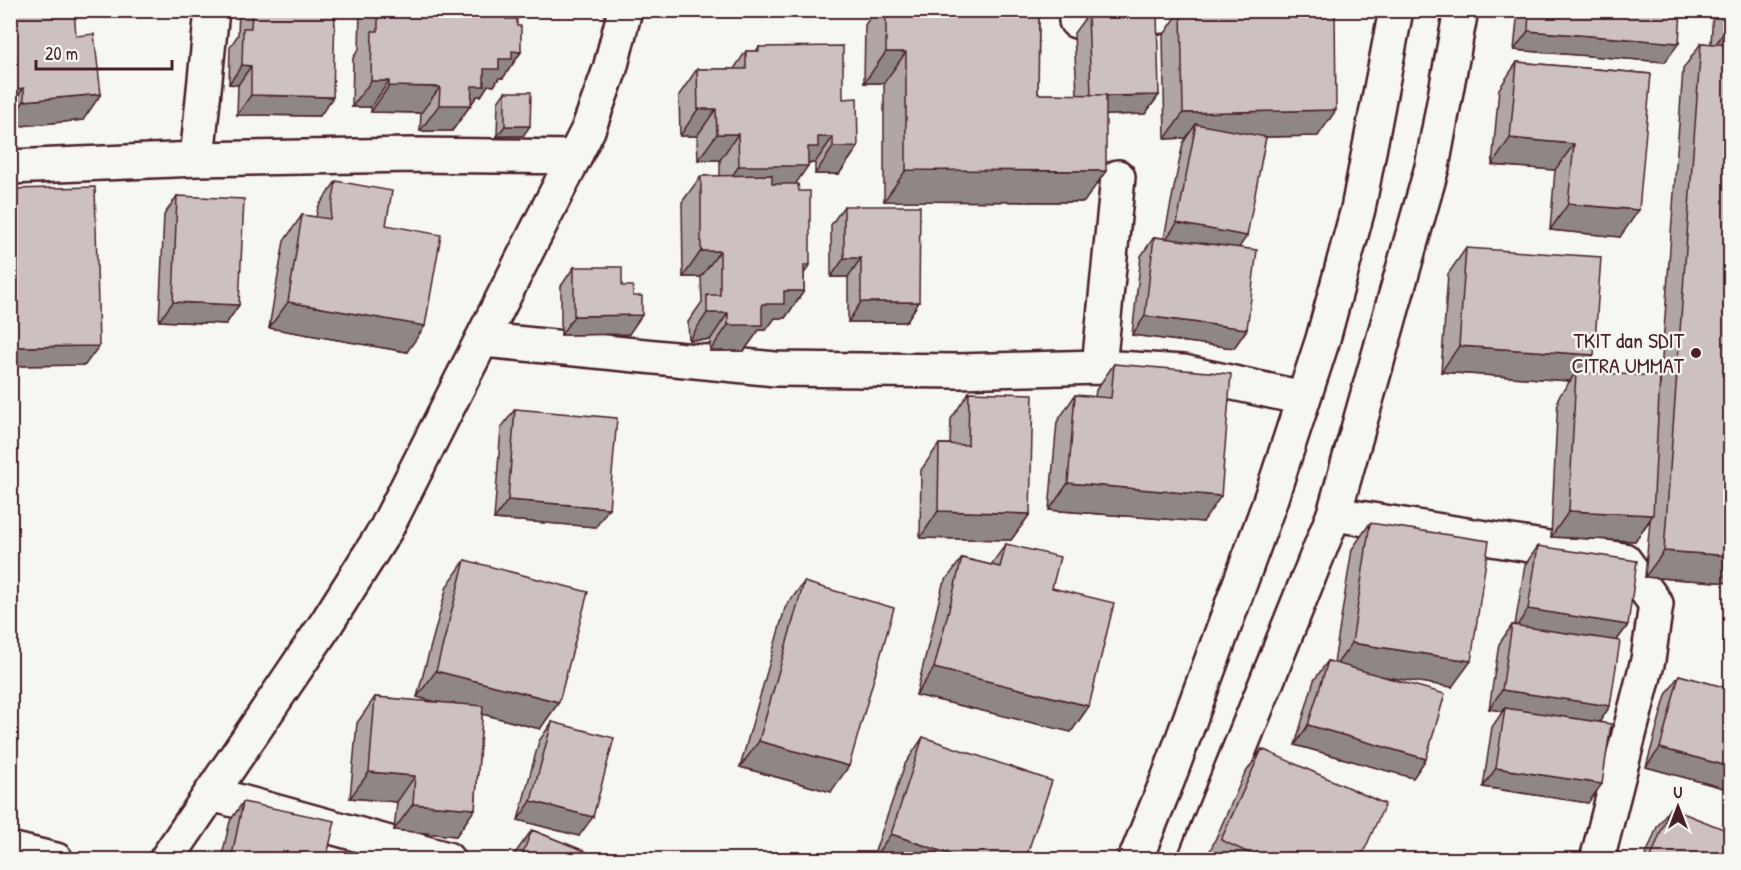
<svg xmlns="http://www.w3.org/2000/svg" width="1741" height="870" font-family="'Patrick Hand',sans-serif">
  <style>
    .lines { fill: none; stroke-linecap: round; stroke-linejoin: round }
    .street-casing { stroke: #4a1f2b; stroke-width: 38 }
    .secondary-casing { stroke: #4a1f2b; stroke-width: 38 }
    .street { stroke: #f6f6f2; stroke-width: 33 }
    .secondary { stroke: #f6f6f2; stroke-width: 33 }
    .wall { fill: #afa6a5; stroke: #4a1f2b; stroke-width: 1.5 }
    .shaded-wall { fill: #8f8786; stroke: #4a1f2b; stroke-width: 1.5 }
    .building { fill: #ccc1c0; stroke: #4a1f2b; stroke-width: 1.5 }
    .poi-dot { fill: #4a1f2b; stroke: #f6f6f2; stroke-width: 2 }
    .labels { text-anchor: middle; stroke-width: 5; stroke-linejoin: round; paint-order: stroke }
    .poi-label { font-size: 22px; fill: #4a1f2b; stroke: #f6f6f2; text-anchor: end }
  </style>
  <rect width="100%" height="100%" fill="#f6f6f2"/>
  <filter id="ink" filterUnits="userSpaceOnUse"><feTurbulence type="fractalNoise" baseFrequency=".0167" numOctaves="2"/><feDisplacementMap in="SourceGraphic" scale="12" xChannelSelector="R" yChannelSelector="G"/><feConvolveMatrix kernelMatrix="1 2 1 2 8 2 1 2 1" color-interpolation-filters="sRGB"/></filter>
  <g filter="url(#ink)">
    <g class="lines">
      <defs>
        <path id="street" d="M1076,21L1266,10
          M197,159L212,10
          M10,167L197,159L413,155L575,157
          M484,340L775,369L959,371L1099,367L1183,372L1303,398
          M1099,367L1118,177
          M1334,514L1624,560L1656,604L1648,660L1597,860
          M212,794L447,859
          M10,849L56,860
          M166,860L326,624L386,529L588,130L610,69L625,10"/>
        <path id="secondary" d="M1135,860L1168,779L1268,507L1323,339L1358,209L1396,10
          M1195,860L1334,514L1432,167L1461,10"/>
      </defs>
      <use href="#street" class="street-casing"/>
      <use href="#secondary" class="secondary-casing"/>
      <use href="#street" class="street"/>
      <use href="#secondary" class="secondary"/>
    </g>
    <path class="wall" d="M10,10L83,120L10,127Z
      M239,10H335L320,116L237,115L238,85L229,84L230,47L238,35Z
      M360,10H506V19L517,26L521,52L503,78H499L494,86L488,85L481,96H477L452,131H420L421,113L371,112V107H352L353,58L359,49Z
      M875,10H1039L1038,94L1077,95L1074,33L1088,14L1159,95L1145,114L1106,115L1084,202L884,201V83H864L865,25Z
      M1181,10H1335L1318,136L1266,137L1239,248L1247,329L1234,348L1132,335L1141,256L1154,237L1164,238L1183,143L1186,138L1165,139L1163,36Z
      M1518,10H1681L1665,62L1514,50Z
      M1713,10H1731V583L1645,577L1650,520L1635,541L1551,537L1558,398L1570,381L1441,372L1448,274L1466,248L1594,355L1582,372L1660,385L1683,69L1701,43L1711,44Z
      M759,47L843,99L858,147L839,174H815V163H808L795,184L804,275V291L785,318H775L766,330H759L744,351H710V340H689L688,322L702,302L701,277H683L682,202L701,176H720V160H698L697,136H680L679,95L697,69H734L746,51H756Z
      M1517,62L1651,74L1620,237L1550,230L1555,170L1492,165L1499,89Z
      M505,92L523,136H497L498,102Z
      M336,181L386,225L407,352L269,328L284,241L302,215L316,217L318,207Z
      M12,189L85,365L10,366V190Z
      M177,196L239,305L226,324L159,321L164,215Z
      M844,206L919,302L906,322H848V277H831V225Z
      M574,267L622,286L633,296L629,334L561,335V286Z
      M1114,364L1203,522L1049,510L1057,422L1075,395L1095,397L1096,390Z
      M969,392L1030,514L1011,540L920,538L921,470L939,444H950L951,419Z
      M515,409L596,527L494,519L501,428Z
      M1370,523L1452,687L1380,676L1426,759L1413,778L1295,745L1314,680L1328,661L1334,663L1352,549Z
      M1006,544L1052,588L1089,706L1071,732L916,695L943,584L962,558L991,565Z
      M1538,546L1628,625L1617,640L1610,706L1599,722L1588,803L1483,787L1492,727L1503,711L1489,709L1499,644L1512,625H1515L1525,565Z
      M465,560L559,702L540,729L482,714L475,809L456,836L394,830L397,802L350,798L357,723L375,697L439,703L417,697L447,586Z
      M804,582L831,792L740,767L785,608Z
      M1679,675L1731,689V790L1646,767L1666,695Z
      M552,722L579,836L518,820L539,741Z
      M923,737L1025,860H872L905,764Z
      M1262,749L1360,860H1206L1244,775Z
      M243,802L326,860H221L230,821Z
      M1670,808L1726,860H1644L1657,827Z
      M532,830L607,860H512L513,856Z"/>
    <path class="shaded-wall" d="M1729,25H1731V52L1711,51Z
      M1528,31L1679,43L1665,62L1514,50Z
      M512,51L521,52L503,78H499L494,86L488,85L481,96H477L452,131H420L439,105L484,69Z
      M886,52H906L884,83H864Z
      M242,65L251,66L238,85L229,84Z
      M371,81H389L371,107H352Z
      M389,86L440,87L421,113L371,112Z
      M24,88L10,107V90Z
      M101,94L83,120L10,127V121L24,101Z
      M251,95L333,97L320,116L237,115Z
      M1159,95L1145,114L1078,116L1091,97Z
      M698,109H716L697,136H680Z
      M1336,110L1318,136L1194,138L1196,124L1186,138L1165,139L1183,113Z
      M505,126H530L523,136H497Z
      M717,134H738L720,160H698Z
      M818,137H833L815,163H807L808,166L790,192L720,193L739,166L808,147Z
      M1510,138L1574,144L1555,170L1492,165Z
      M833,147H858L839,174H815Z
      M906,170L1106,171L1084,202L884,201Z
      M1568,204L1639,210L1620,237L1550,230Z
      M1177,223L1247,236L1233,256L1164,242Z
      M701,251H720L701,277H683Z
      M844,258H861L848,277H831Z
      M804,265H810L792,291Z
      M784,291H804L785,318H775L766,330H759L744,351H710L728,325L762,304Z
      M173,302L239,305L226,324L159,321Z
      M288,302L425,326L407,352L269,328Z
      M861,302H919L906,322H848Z
      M707,313H728L710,340H689Z
      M642,315L629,334L561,335L574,316Z
      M1145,316L1247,329L1234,348L1132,335Z
      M99,346L85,365L10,366V354L15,347Z
      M1459,346L1594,355L1576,381V372L1570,381L1441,372Z
      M1068,483L1221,496L1203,522L1049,510Z
      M508,500L609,508L596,527L494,519Z
      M938,511L1030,514L1011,540L920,538Z
      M1569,511L1653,515L1635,541L1551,537Z
      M1664,551L1731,556V583L1645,577Z
      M1528,609L1628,625L1614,644L1515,629Z
      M1352,643L1471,661L1452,687L1333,669Z
      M934,668L1089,706L1071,732L916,695Z
      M436,671L559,702L540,729L417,697Z
      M1502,690L1610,706L1597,726L1505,708L1503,711L1489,709Z
      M1308,725L1426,759L1413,778L1295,745Z
      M759,741L849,766L831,792L740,767Z
      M1660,748L1731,767V790L1646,767Z
      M1496,768L1602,784L1588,803L1483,787Z
      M369,772L415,776L397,802L350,798Z
      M531,801L593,817L579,836L518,820Z
      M413,804L475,809L456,836L394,830Z
      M891,834L967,860H872Z"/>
    <path class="building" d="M10,10H74L76,36L94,34L101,94L24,101V88L10,90Z
      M252,10H335L333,97L251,95V66L242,65L243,28H251Z
      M378,10H506V19H517V26H521V52L512,51V59H499V69H484V86H472L471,105H439L440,87L389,86V81H371L372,31H378Z
      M886,10H1039L1038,94L1106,95V171L906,170V52H886Z
      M1181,10H1335L1336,110L1183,113Z
      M1529,10H1681L1679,43L1528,31Z
      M1157,12L1159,95L1106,96V95H1091L1088,14Z
      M1701,43L1731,45V556L1664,551Z
      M843,46V99L857,98L858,147H833V137H818V147H808V166H739L738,134H717L716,109H698L697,69H746V51H759V47Z
      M1517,62L1651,74L1639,210L1568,204L1574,144L1510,138Z
      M505,92H531L530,126H505Z
      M1196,124L1266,137L1247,236L1177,223Z
      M772,175V184H798L799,191H810V265H804V291H784V304H762V325H728V313H707V295H720V251H701V176Z
      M336,181L392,191L386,225L441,235L425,326L288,302L302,215L330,219Z
      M95,187L99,346L15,347L12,189Z
      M177,196L244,199L239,305L173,302Z
      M844,206H920L919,302H861V258H844Z
      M1154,237L1257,250L1247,329L1145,316Z
      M1466,248L1601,257L1594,355L1459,346Z
      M574,267H622V286H633V296H642V315L574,316Z
      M1114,364L1231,374L1221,496L1068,483L1075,395L1111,398Z
      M1576,372L1660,376L1653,515L1569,511Z
      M969,392L1033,394L1030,514L938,511L939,444L968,445Z
      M515,409L617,418L609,508L508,500Z
      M1370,523L1489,541L1471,661L1352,643Z
      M1006,544L1060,557L1052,588L1114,603L1089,706L934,668L962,558L1000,567Z
      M1538,546L1637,561L1628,625L1528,609Z
      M465,560L588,592L559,702L436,671Z
      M804,582L894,608L849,766L759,741Z
      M1512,625L1620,641L1610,706L1502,690Z
      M1328,661L1445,694L1426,759L1308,725Z
      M1679,675L1731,689V767L1660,748Z
      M375,697L483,706L475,809L413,804L415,776L369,772Z
      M1505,708L1611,724L1602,784L1496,768Z
      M552,722L614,738L593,817L531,801Z
      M923,737L1052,781L1025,860H967L891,834Z
      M1262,749L1385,804L1360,860H1264L1221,840Z
      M243,802L335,821L326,860H231Z
      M1670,808L1731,832V848L1726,860H1650Z
      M532,830L607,860H520Z"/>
  </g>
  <circle class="poi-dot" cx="1696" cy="353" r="6"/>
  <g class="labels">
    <g class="poi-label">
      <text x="1684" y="348">TKIT dan SDIT<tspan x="1684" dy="25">CITRA UMMAT</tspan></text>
    </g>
  </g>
  <rect width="1741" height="870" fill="none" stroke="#f6f6f2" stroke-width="36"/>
  <rect x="18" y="18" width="1705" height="834" fill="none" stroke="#4a1f2b" stroke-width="2" filter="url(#ink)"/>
  <g transform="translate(1678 807)" stroke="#f6f6f2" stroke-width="4.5" paint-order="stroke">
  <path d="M0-4.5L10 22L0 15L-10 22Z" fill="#4a1f2b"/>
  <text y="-9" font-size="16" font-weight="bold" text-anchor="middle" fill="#4a1f2b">U</text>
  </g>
  <path d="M36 60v9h136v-9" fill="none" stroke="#4a1f2b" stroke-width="3"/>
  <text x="45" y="60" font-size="18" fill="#4a1f2b" stroke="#f6f6f2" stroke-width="4.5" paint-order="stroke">20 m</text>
</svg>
